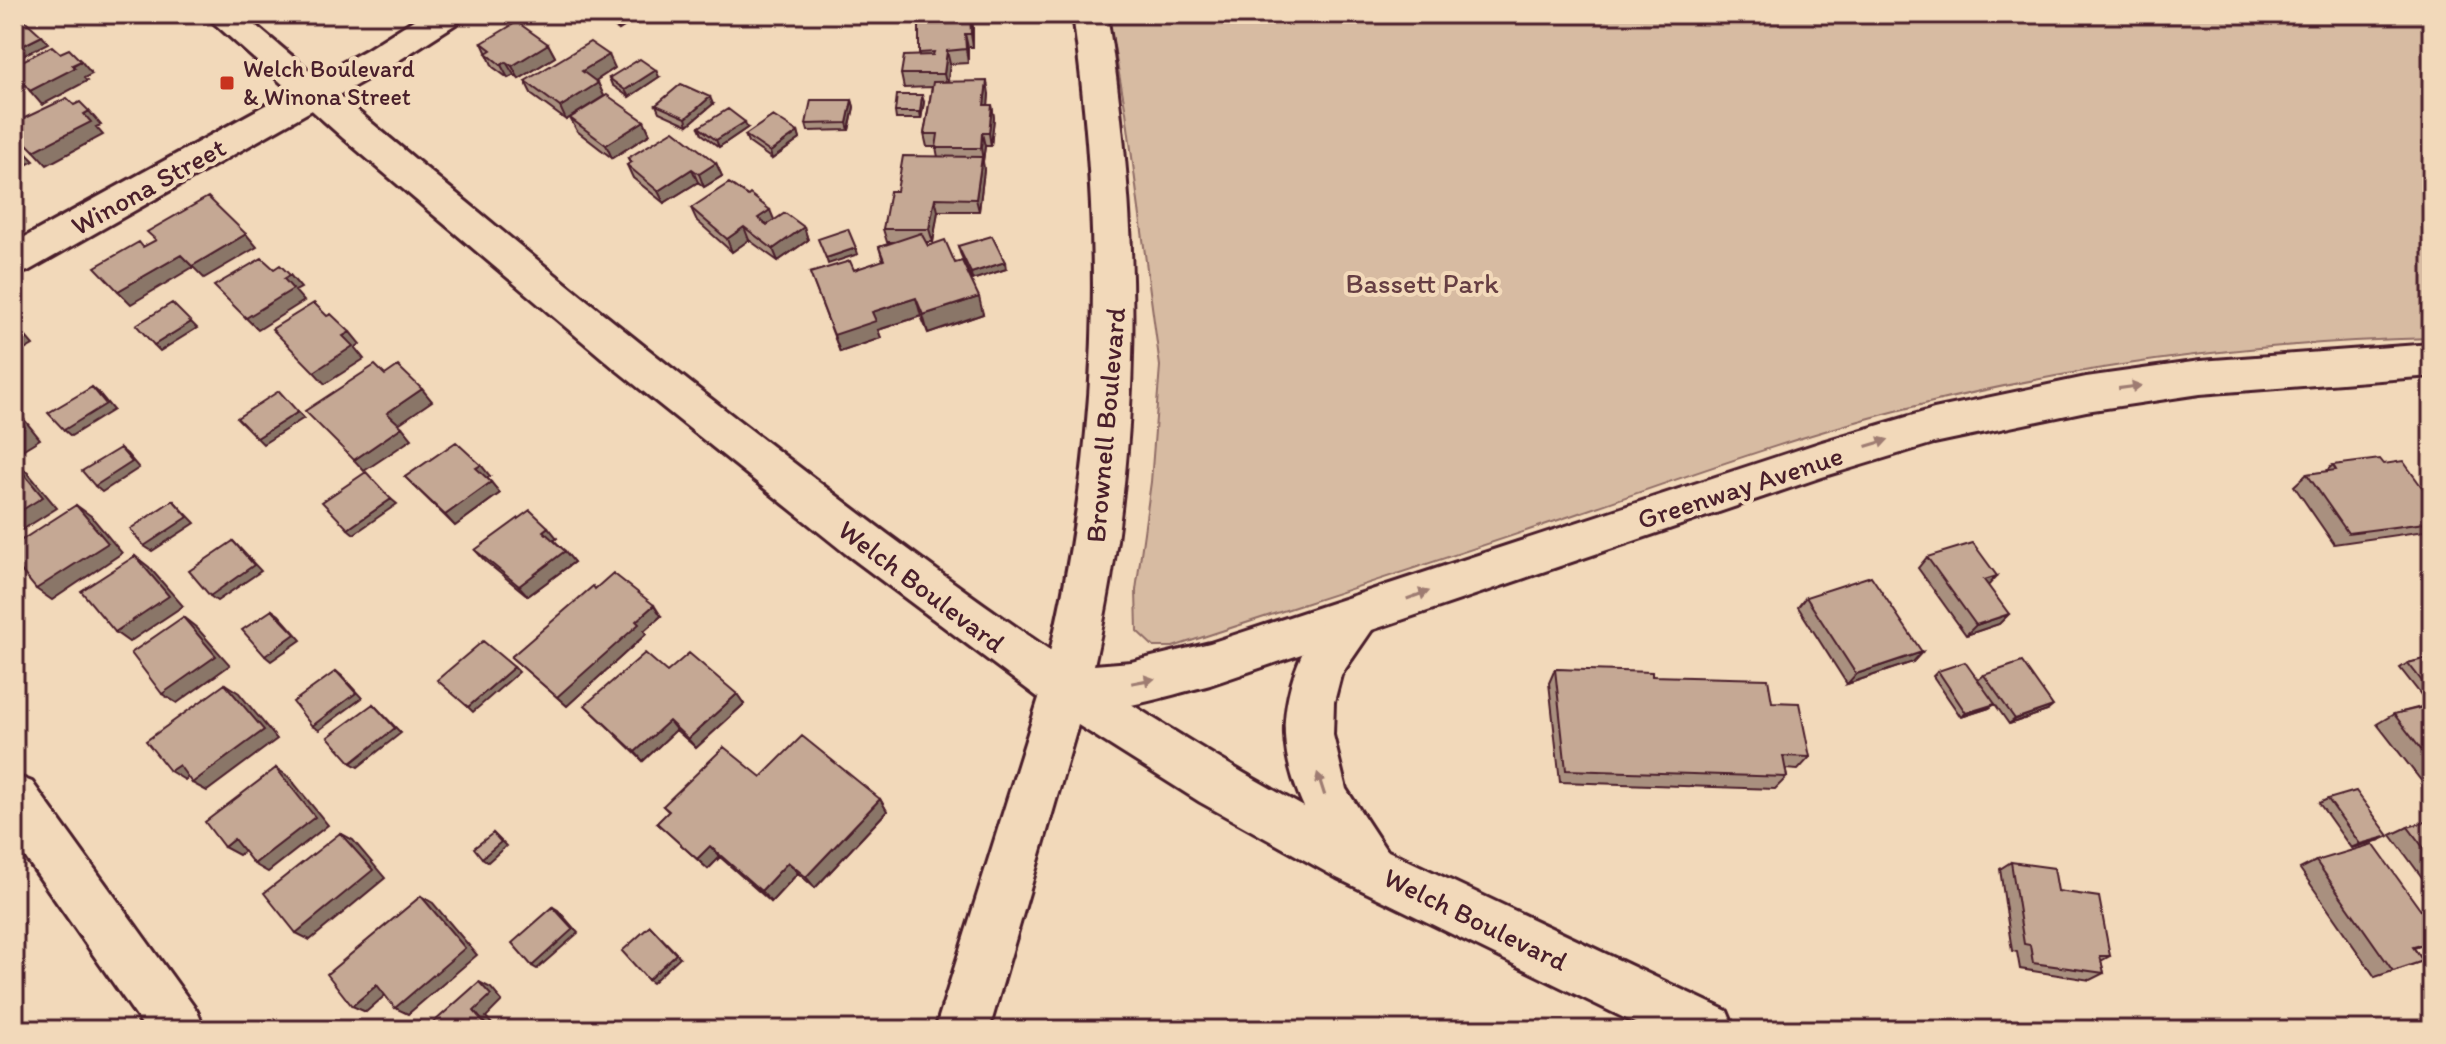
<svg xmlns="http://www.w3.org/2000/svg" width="2446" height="1044" font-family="Itim,sans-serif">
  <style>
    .green { fill: #d7bba2; stroke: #906d66; stroke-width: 2 }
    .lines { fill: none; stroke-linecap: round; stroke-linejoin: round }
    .minor-casing { stroke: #4a1f2b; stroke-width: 6 }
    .major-casing { stroke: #4a1f2b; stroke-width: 6 }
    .minor { fill: #f2d9ba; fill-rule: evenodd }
    .major { fill: #f2d9ba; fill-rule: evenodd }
    .wall { fill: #a9907f; stroke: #4a1f2b; stroke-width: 2 }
    .shaded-wall { fill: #8a7668; stroke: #4a1f2b; stroke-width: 2 }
    .building { fill: #c5a894; stroke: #4a1f2b; stroke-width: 2 }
    .oneway { fill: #9e7c72 }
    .poi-dot { fill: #c8321e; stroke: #f2d9ba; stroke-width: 3 }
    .labels { text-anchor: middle; stroke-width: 8; stroke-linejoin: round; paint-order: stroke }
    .far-poi-label { font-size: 24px; fill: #4a1f2b; stroke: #f2d9ba; text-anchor: start }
    .street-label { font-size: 28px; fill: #4a1f2b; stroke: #f2d9ba }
    .park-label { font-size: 28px; fill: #663e43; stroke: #f2d9ba }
  </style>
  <rect width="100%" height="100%" fill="#f2d9ba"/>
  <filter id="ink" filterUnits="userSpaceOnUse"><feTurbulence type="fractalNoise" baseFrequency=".0125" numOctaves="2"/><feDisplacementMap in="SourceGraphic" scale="16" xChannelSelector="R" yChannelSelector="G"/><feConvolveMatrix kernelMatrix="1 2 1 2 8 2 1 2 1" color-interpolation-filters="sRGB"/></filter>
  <g filter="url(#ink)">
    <path class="green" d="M1108,14H2432V338C2257,342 2086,364 1916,406C1802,434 1690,475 1579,513C1451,557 1322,598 1194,640L1173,647H1154L1137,631L1136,590L1151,482L1160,366L1126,112Z"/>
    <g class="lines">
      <defs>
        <path id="minor" d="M423,14H464L459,22L390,66L28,271L14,275V243L366,50Z
          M1073,14H1107C1142,236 1144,445 1094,665L1131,662L1210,643L1822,442L1934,409L2086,377L2200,361L2432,344V376L2200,394L2086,411L1934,443L1822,477L1210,685C1165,696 1092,722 1048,705L1041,690C1100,453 1106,255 1073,14Z
          M14,775L32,782L197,1011L205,1030H146L14,841Z"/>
        <path id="major" d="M204,14H242C414,159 586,303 764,440C937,574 1112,702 1304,807C1294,785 1286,760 1285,735C1283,685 1310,612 1360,594L1376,600L1383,614L1341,675L1334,702L1333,735L1346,789L1386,850L1727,1011L1735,1030H1649L1337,878L1200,802L1078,725L989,1030H935L1039,698L845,553L614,368L343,138Z"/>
      </defs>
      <use href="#minor" class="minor-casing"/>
      <use href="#major" class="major-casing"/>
      <use href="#minor" class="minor"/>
      <use href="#major" class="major"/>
    </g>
    <path class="wall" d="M596,14H641L642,15L619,30L597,17Z
      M970,14L973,27V47H968V63L950,64L947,81L989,94L988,105H992L994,118L991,146H985L983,161L984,170L979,211H938L933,242H926L928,246L955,263L983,314L928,333L921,316L878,330L881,338L840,352L810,273L854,270L883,261L879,247L895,242H887L883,229L897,191L938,157L936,147H927L924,134L932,87L904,88L901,74L919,56V53Z
      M482,43L548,44L555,57L519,79L514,75L508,78L493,67Z
      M615,68L595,81L598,83L604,96L566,120L532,95L525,81Z
      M659,77L629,97L612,85L609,78Z
      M852,100L854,107L849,130L808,131L806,124Z
      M924,102L921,119H896L895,112Z
      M713,104L688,125L659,112L656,105Z
      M570,118L644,121L650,134L612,158L577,131Z
      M699,127L747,128L719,147L702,134Z
      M798,132L800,139L772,159L748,142L745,135Z
      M628,158L716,163L722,176L704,187L698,182L664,203L633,178L627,165L630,163Z
      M691,208L774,220L804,227L808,240L778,261L749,240L732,252L697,221Z
      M958,246L1006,269L972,280L960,253Z
      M2384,464L2432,501V530L2334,544L2294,486L2307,474L2325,472L2333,465Z
      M490,476L487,478L500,493L455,526L405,477Z
      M557,538L554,540L574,562L528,596L485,561L475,550Z
      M1927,557L2009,614L1999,624L1966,635L1918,568Z
      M595,589L661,616L644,631L646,634L567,706L511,657Z
      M1806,597L1922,652L1913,662L1847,684L1798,607Z
      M2432,657V780L2423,783L2377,724L2394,714L2429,705L2400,668L2408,663Z
      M1555,669L1652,676L1772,702L1810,757L1798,770L1785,769L1787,777L1775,789L1560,782L1549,683Z
      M1938,671L1978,680L1984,675L2047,711L2009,724L1995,704L1989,708L1961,717L1933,676Z
      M667,672L737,694L744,704L696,748L676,730L643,761L585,705Z
      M761,777L880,799L887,811L815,888L798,873L771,902L720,857L708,869L657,823L669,812L663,806Z
      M2328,799L2380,840L2351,848L2319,803Z
      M2432,820V891L2391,835L2408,827Z
      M2316,861L2432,926V942L2414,948L2423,961L2375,977L2300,869Z
      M2011,862L2058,891L2110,956L2101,961L2104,973L2090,980L2020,969L2017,952L2012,951L2000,869Z"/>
    <path class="shaded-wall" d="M629,14L642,15L619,30L616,23Z
      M970,14L973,27V47L971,34Z
      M965,34L968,47V63L966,49Z
      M42,36L48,43L14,60V50Z
      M548,44L555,57L519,79L512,66Z
      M947,51L950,64L947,87L944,74Z
      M609,55L615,68L589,85L582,71Z
      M81,61L92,74L84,78L87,81L42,105L30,91Z
      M506,62L514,75L508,78L501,65Z
      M656,70L659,77L629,97L625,90Z
      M987,81L989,94L987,119L984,105Z
      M598,83L604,96L566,120L560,107Z
      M922,95L924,102L921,119L920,112Z
      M710,97L713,104L688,125L686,118Z
      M852,100L854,107L849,130L847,123Z
      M992,105L994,118L991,146L989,133Z
      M89,111L101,125L96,127L103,135L47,165L34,151Z
      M644,121L650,134L612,158L606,145Z
      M745,122L747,128L719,147L716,140Z
      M798,132L800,139L772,159L770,152Z
      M982,133L985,146L983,161L981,148Z
      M27,154L34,161L14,171V161Z
      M982,157L984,170L979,211L976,199Z
      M716,163L722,176L704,187L699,174Z
      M692,169L698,182L664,203L658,191Z
      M935,198L938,211L933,242L929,229Z
      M770,210L775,222L763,231L758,218Z
      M744,227L749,240L732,252L727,239Z
      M804,227L808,240L778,261L773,249Z
      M246,234L257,247L204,278L192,266Z
      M856,248L858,254L828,264L826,258Z
      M181,255L193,267L131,304L118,291Z
      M1005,262L1006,269L972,280L971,273Z
      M290,275L301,288L295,291L304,301L258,330L246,318L284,279Z
      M979,297L983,314L928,333L923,315Z
      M916,298L921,316L878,330L881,338L840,352L834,335L872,312Z
      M191,322L197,328L160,351L154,345Z
      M14,323L33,345L14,356Z
      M350,332L360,344L355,348L364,359L325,384L314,372L343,336Z
      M92,387L99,393L113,410L71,436L64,430Z
      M422,389L432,401L397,425L387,413Z
      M14,407L40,439L14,455Z
      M298,412L304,418L263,444L257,438Z
      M402,427L412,439L364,471L354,460Z
      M120,448L127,454L139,468L102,492L95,486Z
      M14,462L28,473L57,508L14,535Z
      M481,465L490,476L486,479L476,468Z
      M491,482L500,493L455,526L445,515Z
      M391,499L397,504L354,534L348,529Z
      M173,500L195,523L152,551L144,546Z
      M76,505L91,516L122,553L52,600L36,589Z
      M548,527L557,538L552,542L543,531Z
      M233,541L261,571L217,601L210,596Z
      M565,551L574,562L528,596L519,586Z
      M135,556L149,567L183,606L129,642L115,632Z
      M1997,576L1987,587L1984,580Z
      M654,605L661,616L644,631L646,634L567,706L557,697L636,621Z
      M272,610L279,615L301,640L271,661L265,656Z
      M2009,614L1999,624L1966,635L1976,625Z
      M183,617L197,628L230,665L177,703L162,694Z
      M1922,652L1913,662L1847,684L1856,674Z
      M514,667L519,672L473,712L468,707Z
      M336,671L342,676L362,698L319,730L312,726Z
      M225,684L239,693L277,739L207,791L192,783Z
      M737,694L744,704L696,748L688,739Z
      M373,704L401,733L358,767L351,763Z
      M1995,704L1989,708L1961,717L1966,713Z
      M2053,706L2047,711L2009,724L2015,719Z
      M669,721L676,730L643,761L635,752Z
      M179,765L193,773L185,780L170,771Z
      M276,768L289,777L328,825L268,872L254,864Z
      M880,799L887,811L815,888L806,877Z
      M340,833L353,840L385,878L310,940L296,933Z
      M493,833L506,846L488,862L482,858Z
      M2389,836L2380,840L2351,848L2360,844Z
      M234,839L249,847L239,855L224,847Z
      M710,846L720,857L708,869L697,859Z
      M788,862L798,873L771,902L761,891Z
      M421,896L433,903L477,955L408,1014L395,1008Z
      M553,907L558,910L578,933L537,969L532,966Z
      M650,926L680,957L652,983L648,980Z
      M479,982L491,988L502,1001L486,1017L497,1030H490L474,1011Z
      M377,985L390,991L366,1012L352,1006Z"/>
    <path class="building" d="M601,14H629L616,23Z
      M970,14L971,34H965L966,49L947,51L944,74H901L904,56L933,55L934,52L919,53V18Z
      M19,15L42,36L14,50V17Z
      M517,22L548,44L512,66L506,62L501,65L486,53L491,50L482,43Z
      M590,42L609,55L582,71L598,83L560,107L525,81Z
      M52,46L60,53L69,49L81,61L72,65L75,68L30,91L14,72V65Z
      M640,59L656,70L625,90L609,78Z
      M987,81L984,105H992L989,133H982L981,148H936L938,134H924L933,82Z
      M681,84L710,97L686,118L656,105Z
      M607,95L644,121L606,145L570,118Z
      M897,95H922L920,112H895Z
      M67,98L74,105L80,102L89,111L84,114L91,122L34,151L14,131V123Z
      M811,100H852L847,123L806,124Z
      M728,109L745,122L716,140L699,127Z
      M773,116L798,132L770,152L745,135Z
      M674,130L716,163L699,174L692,169L658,191L627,165L632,162L628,158Z
      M14,140L27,154L14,161Z
      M903,156L982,157L976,199L935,198L929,229H883L890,191H897Z
      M729,183L748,196L750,194L770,210L758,218L767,225L785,213L804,227L773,249L744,227L727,239L691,208Z
      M208,197L246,234L192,266L181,255L118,291L95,267L139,242L143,247L156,240L147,232Z
      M848,229L856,248L826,258L818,239Z
      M921,233L928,246L945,240L955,263L962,261L979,297L923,315L916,298L872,312L876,321L834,335L810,273L850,261L854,270L884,260L879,247Z
      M992,236L1005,262L971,273L958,246Z
      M262,258L274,269L280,265L290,275L284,279L293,289L246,318L214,286Z
      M172,303L191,322L154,345L136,325Z
      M314,303L327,316L331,314L350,332L343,336L353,346L314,372L272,329Z
      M14,325L26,339L14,346Z
      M375,365L385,375L398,366L422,389L387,413L402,427L354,460L305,411Z
      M92,387L106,404L64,430L48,413Z
      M279,391L298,412L257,438L237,418Z
      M14,413L25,427L14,434Z
      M456,442L481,465L476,468L491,482L445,515L405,477Z
      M120,448L132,462L95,486L82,471Z
      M2380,459L2384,464L2403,461L2432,501V522L2348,533L2307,474L2336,470L2333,465Z
      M14,462L43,497L14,515Z
      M366,472L391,499L348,529L322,502Z
      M173,500L188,517L144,546L130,529Z
      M76,505L108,543L36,589L14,562V545Z
      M530,510L548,527L543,531L565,551L519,586L475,550Z
      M233,541L254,565L210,596L189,571Z
      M1973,543L1997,576L1984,580L2009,614L1976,625L1927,557Z
      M135,556L169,596L115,632L81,591Z
      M613,573L654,605L636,621L639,624L557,697L511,657L593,586L595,589Z
      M1871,576L1922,652L1856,674L1806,597Z
      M272,610L295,634L265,656L242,630Z
      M183,617L216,656L162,694L131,653Z
      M483,641L514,667L468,707L437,680Z
      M645,653L667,672L689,653L737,694L688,739L669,721L635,752L585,705Z
      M2432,657V694L2408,663Z
      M1965,662L1995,704L1966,713L1938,671Z
      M2022,662L2053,706L2015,719L1984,675Z
      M1555,669L1652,672V676L1768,679L1772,702L1799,703L1810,757L1783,756L1787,777L1566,770Z
      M336,671L356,693L312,726L293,702Z
      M225,684L264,730L192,783L179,765L170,771L146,741Z
      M373,704L395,728L351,763L328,737Z
      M2432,705V764L2394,714Z
      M802,736L880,799L806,877L788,862L761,891L710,846L697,859L657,823L669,811L663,806L724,747L761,777Z
      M276,768L315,817L254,864L234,839L224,847L205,822Z
      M2356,791L2389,836L2360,844L2328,799Z
      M2432,820V859L2408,827Z
      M340,833L373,870L296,933L264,893Z
      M493,833L501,842L482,858L474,848Z
      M2373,844L2432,926V942L2413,947L2423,961L2393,971L2316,861Z
      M2011,862L2054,868L2058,891L2099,897L2110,956H2100L2104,973L2033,963L2030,945L2024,944Z
      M421,896L465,948L395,1008L377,985L352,1006L327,974Z
      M553,907L573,929L532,966L512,943Z
      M650,926L676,954L648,980L622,951Z
      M479,982L491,995L474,1011L490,1030H425Z
      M1181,1019L1206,1030H1163Z"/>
    <defs><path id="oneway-solid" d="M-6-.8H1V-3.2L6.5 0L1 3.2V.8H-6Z" transform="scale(2)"/></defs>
    <g class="oneway">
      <use href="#oneway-solid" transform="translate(2130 387) rotate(-8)"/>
      <use href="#oneway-solid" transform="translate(1877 443) rotate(-17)"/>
      <use href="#oneway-solid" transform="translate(1418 595) rotate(-19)"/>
      <use href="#oneway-solid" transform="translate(1143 681) rotate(-11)"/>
      <use href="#oneway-solid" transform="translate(1321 784) rotate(-108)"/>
    </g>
  </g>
  <rect class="poi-dot" x="219" y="75" width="16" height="16" rx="4"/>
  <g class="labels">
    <g class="far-poi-label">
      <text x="243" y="77">Welch Boulevard<tspan x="243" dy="28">&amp; Winona Street</tspan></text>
    </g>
    <g class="street-label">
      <text transform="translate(148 186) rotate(-29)" y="10">Winona Street</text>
      <text transform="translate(1105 425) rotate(-85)" y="10">Brownell Boulevard</text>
      <text transform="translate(1740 487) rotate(-18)" y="10">Greenway Avenue</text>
      <text transform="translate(922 586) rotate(37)" y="10">Welch Boulevard</text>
      <text transform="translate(1476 919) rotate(26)" y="10">Welch Boulevard</text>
    </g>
    <g class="park-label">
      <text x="1422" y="293">Bassett Park</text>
    </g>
  </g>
  <rect width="2446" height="1044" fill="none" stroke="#f2d9ba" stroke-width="48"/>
  <rect x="24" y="24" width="2398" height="996" fill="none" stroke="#4a1f2b" stroke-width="3" filter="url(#ink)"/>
</svg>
